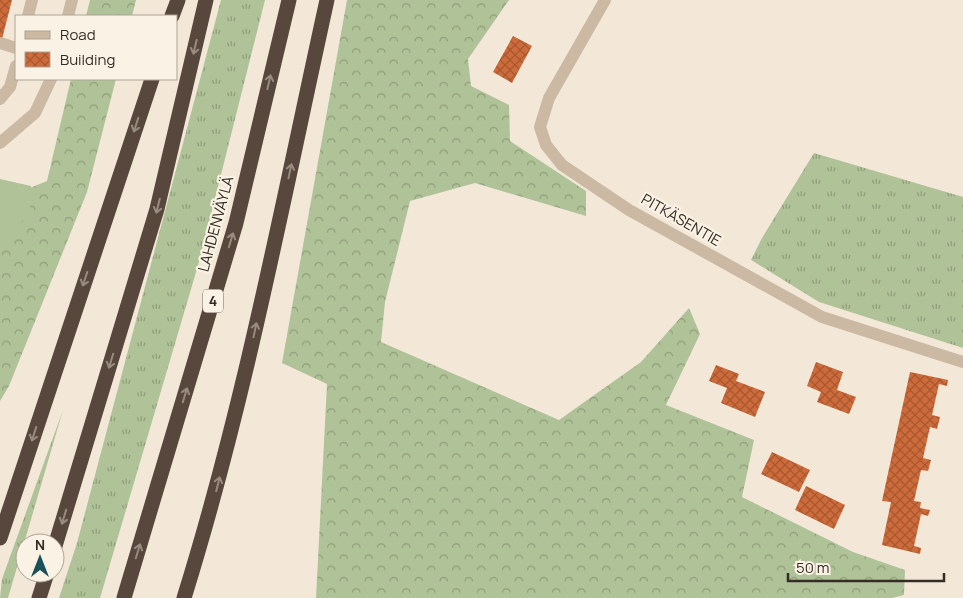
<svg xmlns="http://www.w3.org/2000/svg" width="963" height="598" font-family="Manrope,sans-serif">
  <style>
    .grass { fill: url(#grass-tufts) }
    .forest { fill: url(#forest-crowns) }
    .green { fill: #b0c297 }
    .building { fill: url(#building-cross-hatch) }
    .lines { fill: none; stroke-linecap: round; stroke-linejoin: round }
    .lane { stroke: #cbb9a3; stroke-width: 12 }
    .street { stroke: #cbb9a3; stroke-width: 12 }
    .highway { stroke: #57473c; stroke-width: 15 }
    .oneway { stroke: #988b7f }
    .labels { text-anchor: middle; stroke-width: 4.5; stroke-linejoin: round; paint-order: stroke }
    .shield { fill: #faf2e4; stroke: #71675f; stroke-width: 1 }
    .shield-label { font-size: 14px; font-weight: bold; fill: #362c26 }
    .street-label { font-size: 15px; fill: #362c26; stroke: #faf2e4 }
  </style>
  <defs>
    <pattern id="grass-tufts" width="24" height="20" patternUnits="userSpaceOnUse" patternTransform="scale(1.25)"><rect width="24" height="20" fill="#b0c297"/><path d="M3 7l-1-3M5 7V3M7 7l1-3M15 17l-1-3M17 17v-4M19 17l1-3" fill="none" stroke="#909e7b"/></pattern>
    <pattern id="forest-crowns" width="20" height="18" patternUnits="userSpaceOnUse" patternTransform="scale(1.25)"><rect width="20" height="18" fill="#b0c297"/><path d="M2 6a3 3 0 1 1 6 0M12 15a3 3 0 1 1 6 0" fill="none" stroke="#909e7b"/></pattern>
    <pattern id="building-cross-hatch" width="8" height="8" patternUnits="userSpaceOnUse" patternTransform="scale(1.25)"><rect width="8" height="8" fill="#cd6b3b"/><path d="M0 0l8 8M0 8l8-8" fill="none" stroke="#a75831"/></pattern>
  </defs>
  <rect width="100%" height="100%" fill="#f3e8d8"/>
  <path class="grass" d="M221,0H265L199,262L100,598H59L77,543Z
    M814,153L963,197V348L819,302L751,260L762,238Z
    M63,410L8,598H0L2,579Z"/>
  <path class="forest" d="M90,0H136L132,16H86Z
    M347,0H509L468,59L471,86L509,105L510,141L586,191V216L475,183L410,201L385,302L381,342L559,420L641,362L689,308L700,334L666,405L754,440L742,497L853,552L905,570L904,595L892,598H316L327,384L282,363Z
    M71,79H116L87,192L9,386L0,401V200L47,181Z"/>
  <path class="green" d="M0,179L31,186L30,212L0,246Z"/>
  <path class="building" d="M0,0H12L1,43H0Z
    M513,36L532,46L512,83L493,72Z
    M816,362L843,372L837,390L856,397L849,414L817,402L821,392L807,386Z
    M716,365L739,374L736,381L765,392L755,417L721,403L727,388L709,381Z
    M910,372L948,380L947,386L939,384L932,415L940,417L937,429L930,427L923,458L931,460L928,471L921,470L914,501L921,502L920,508L930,510L928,516L921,514L914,546L921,548L920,554L882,545L891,502L882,501Z
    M772,452L810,470L799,492L761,474Z
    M806,486L845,505L834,529L795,510Z"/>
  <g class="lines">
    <path class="lane" d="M28,16L32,0
      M68,16L72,0
      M0,43L16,48
      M0,99L10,87L16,66
      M0,143L35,113L51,79"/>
    <path class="street" d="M605,0L549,98L540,127L546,145L562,165L629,210L822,317L963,362"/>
    <path class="highway" d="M172,16L178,0
      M0,538L152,79
      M55,546L157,209L206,0
      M39,598L47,573
      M124,598L236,223L289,0
      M184,598C245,402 283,200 327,0"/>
  </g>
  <defs><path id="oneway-shaft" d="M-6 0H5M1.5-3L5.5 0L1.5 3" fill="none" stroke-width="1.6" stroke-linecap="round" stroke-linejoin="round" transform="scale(1.25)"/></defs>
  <g class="oneway">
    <use href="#oneway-shaft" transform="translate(195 47) rotate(103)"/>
    <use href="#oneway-shaft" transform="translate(269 82) rotate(-77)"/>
    <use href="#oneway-shaft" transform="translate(136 125) rotate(108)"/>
    <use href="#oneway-shaft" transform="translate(290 171) rotate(-78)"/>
    <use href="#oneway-shaft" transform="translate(158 206) rotate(104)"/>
    <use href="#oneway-shaft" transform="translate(231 240) rotate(-73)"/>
    <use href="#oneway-shaft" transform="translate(85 279) rotate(108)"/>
    <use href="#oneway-shaft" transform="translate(255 330) rotate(-78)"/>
    <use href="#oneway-shaft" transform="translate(111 361) rotate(107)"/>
    <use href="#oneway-shaft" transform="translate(185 395) rotate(-73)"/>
    <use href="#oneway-shaft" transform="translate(34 434) rotate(108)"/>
    <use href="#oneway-shaft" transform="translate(218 484) rotate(-76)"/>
    <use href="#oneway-shaft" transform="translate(64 517) rotate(107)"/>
    <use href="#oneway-shaft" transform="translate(138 551) rotate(-73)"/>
  </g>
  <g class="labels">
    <rect class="shield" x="203" y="289.5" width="20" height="23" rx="4"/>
    <g class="shield-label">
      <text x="213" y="306">4</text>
    </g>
    <g class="street-label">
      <text transform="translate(681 220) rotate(30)" y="5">PITKÄSENTIE</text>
      <text transform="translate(216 224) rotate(-75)" y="5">LAHDENVÄYLÄ</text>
    </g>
  </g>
  <rect x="15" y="15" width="162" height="65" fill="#faf2e4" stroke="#aca398"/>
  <rect x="25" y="31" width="25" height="8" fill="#cbb9a3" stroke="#aca398"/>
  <text x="60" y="40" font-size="15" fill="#362c26">Road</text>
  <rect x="25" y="52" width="25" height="15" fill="url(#building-cross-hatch)" stroke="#aca398"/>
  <text x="60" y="65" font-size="15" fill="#362c26">Building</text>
  <g transform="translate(40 558)"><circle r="24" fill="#faf2e4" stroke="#aca398"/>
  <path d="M0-4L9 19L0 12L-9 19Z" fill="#195059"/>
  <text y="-8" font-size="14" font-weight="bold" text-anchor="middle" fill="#362c26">N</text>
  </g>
  <path d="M788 573v8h156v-8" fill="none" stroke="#362c26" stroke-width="2.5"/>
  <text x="796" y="573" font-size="15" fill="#362c26" stroke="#faf2e4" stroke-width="4" paint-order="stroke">50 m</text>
</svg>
